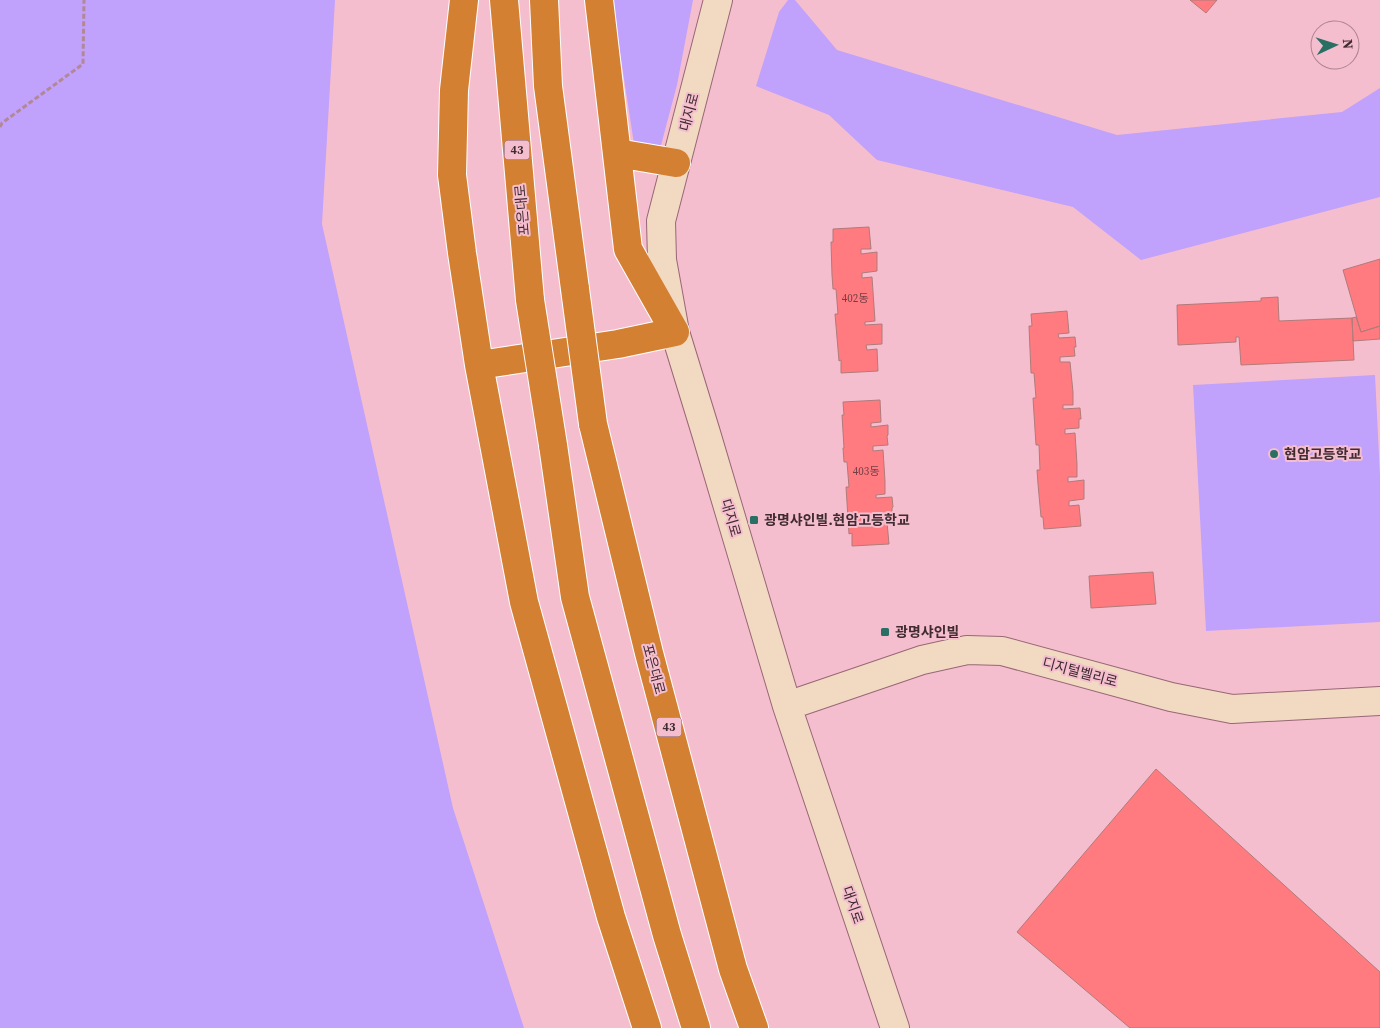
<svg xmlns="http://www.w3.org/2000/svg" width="1380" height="1028" font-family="'Source Serif 4','Noto Sans KR',serif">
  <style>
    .green { fill: #c0a1fb }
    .building { fill: #ff7b80; stroke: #b07b7a }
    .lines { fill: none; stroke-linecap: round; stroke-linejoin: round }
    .secondary-casing { stroke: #986776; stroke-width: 30 }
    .highway-casing { stroke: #fff; stroke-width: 30 }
    .path { stroke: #b38895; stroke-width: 3; stroke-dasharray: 5 2.5; stroke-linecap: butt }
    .secondary { stroke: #f2d9c2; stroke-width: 28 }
    .highway { stroke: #d48033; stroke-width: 28 }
    .highway-bridge-casing { stroke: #fff; stroke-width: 30; stroke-linecap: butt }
    .highway-bridge { stroke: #d48033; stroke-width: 28 }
    .poi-dot { fill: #2a6f63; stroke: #f5bece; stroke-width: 2 }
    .labels { text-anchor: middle; stroke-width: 4; stroke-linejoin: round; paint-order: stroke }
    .number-label { font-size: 11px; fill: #703f45 }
    .shield { fill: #f5bece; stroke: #765760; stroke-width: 1 }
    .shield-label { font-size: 12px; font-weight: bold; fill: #402b31 }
    .street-label { font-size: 14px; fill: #402b31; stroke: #f5bece }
    .poi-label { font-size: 14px; font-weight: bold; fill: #402b31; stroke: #f5bece; text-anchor: start }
  </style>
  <rect width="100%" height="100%" fill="#f5bece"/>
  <path class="green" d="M0,0H335L322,224L453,808L524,1028H0Z
    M612,0H693L677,85L660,149L634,144Z
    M788,0H795L837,50L1117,135L1342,112L1380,88V197L1141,260L1073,207L877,160L829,115L756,86L779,12Z
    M1375,375L1380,476V622L1206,631L1193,385Z"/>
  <path class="building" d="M1190,0H1217L1206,13Z
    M869,227L871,249H861V254L877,252V271L862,273V278L872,277L875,321L865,322V325L882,324V344L866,345L867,350L877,349L878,371L841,373V360L839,361L835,314H838L836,289H833L832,275L831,242H833V229Z
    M1380,259V326L1361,332L1343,270Z
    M1278,297L1279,321L1352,318L1354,360L1241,365L1239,337H1236V342L1178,345L1177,305L1261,301V298Z
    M1067,311L1069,333L1058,334L1059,338L1075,337L1076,347H1074L1075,356L1060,357V362H1070L1073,392V405H1063V409L1080,408L1081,419H1079V428L1065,429V434L1075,433L1077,464V477H1068V482L1084,480V499L1069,501V506L1079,505L1081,526L1044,529L1043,517H1041L1038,484L1037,470H1040L1039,445H1036L1033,398H1036L1034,373H1031L1029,326H1032L1031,314Z
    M1356,317L1361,332L1380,326V339L1353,341L1352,318Z
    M880,400L881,422L871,423V427L888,425V435L887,436L888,445L873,446V451L883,450L885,481V494L876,495V498L892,497L893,507L892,508V517L877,518V523L887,522L889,544L852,546V533L849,534L846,487H849L847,462H844L843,448H844L842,415H844L843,402Z
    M1153,572L1156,604L1091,608L1089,576Z
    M1156,769L1380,972V1028H1130L1017,932Z"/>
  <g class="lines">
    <defs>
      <path id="secondary" d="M718,0L661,221L662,260L675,332L706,433L787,706L895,1028
        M787,706L922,660L967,650L1002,651L1171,697L1232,709L1380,701"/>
      <path id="highway" d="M464,0L454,90L452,175L462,253L479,365L524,602L611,917L647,1028
        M504,0L530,300
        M544,0L548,86L575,289
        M617,153L676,163
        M479,365L618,344L675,332L628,249L599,0
        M593,424L649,653L733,969L754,1028
        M553,445L575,597L667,935L696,1028"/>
    </defs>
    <use href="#secondary" class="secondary-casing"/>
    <use href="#highway" class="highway-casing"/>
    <path class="path" d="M0,127L2,123L83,64L84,0"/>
    <use href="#secondary" class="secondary"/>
    <use href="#highway" class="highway"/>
    <defs>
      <path id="highway-bridge" d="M575,289L593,424
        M530,300L553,445"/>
    </defs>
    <use href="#highway-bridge" class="highway-bridge-casing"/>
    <use href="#highway-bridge" class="highway-bridge"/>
  </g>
  <g class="poi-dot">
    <circle cx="1274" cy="454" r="5"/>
    <rect x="749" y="515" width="10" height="10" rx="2.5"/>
    <rect x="880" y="627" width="10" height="10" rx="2.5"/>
  </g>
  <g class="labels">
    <g class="number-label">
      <text x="855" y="302">402동</text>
      <text x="866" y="475">403동</text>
    </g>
    <g class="shield">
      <rect x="504.5" y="140.5" width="25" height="19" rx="4"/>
      <rect x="656.5" y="717.5" width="25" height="19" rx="4"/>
    </g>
    <g class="shield-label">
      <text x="517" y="154">43</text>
      <text x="669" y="731">43</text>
    </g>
    <g class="street-label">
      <text transform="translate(689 112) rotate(-75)" y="5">대지로</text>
      <text transform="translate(522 210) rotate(-95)" y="5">포은대로</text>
      <text transform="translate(731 518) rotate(74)" y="5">대지로</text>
      <text transform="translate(654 669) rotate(75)" y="5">포은대로</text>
      <text transform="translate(1080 672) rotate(15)" y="5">디지털벨리로</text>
      <text transform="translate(853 905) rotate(71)" y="5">대지로</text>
    </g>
    <g class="poi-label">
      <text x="1284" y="459">현암고등학교</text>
      <text x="764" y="525">광명샤인빌.현암고등학교</text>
      <text x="895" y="637">광명샤인빌</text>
    </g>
  </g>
  <g transform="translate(1335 45) rotate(86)"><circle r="24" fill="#f5bece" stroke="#ad838f"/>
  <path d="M0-4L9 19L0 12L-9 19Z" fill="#2a6f63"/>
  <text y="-8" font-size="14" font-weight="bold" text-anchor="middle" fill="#402b31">N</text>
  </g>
</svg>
